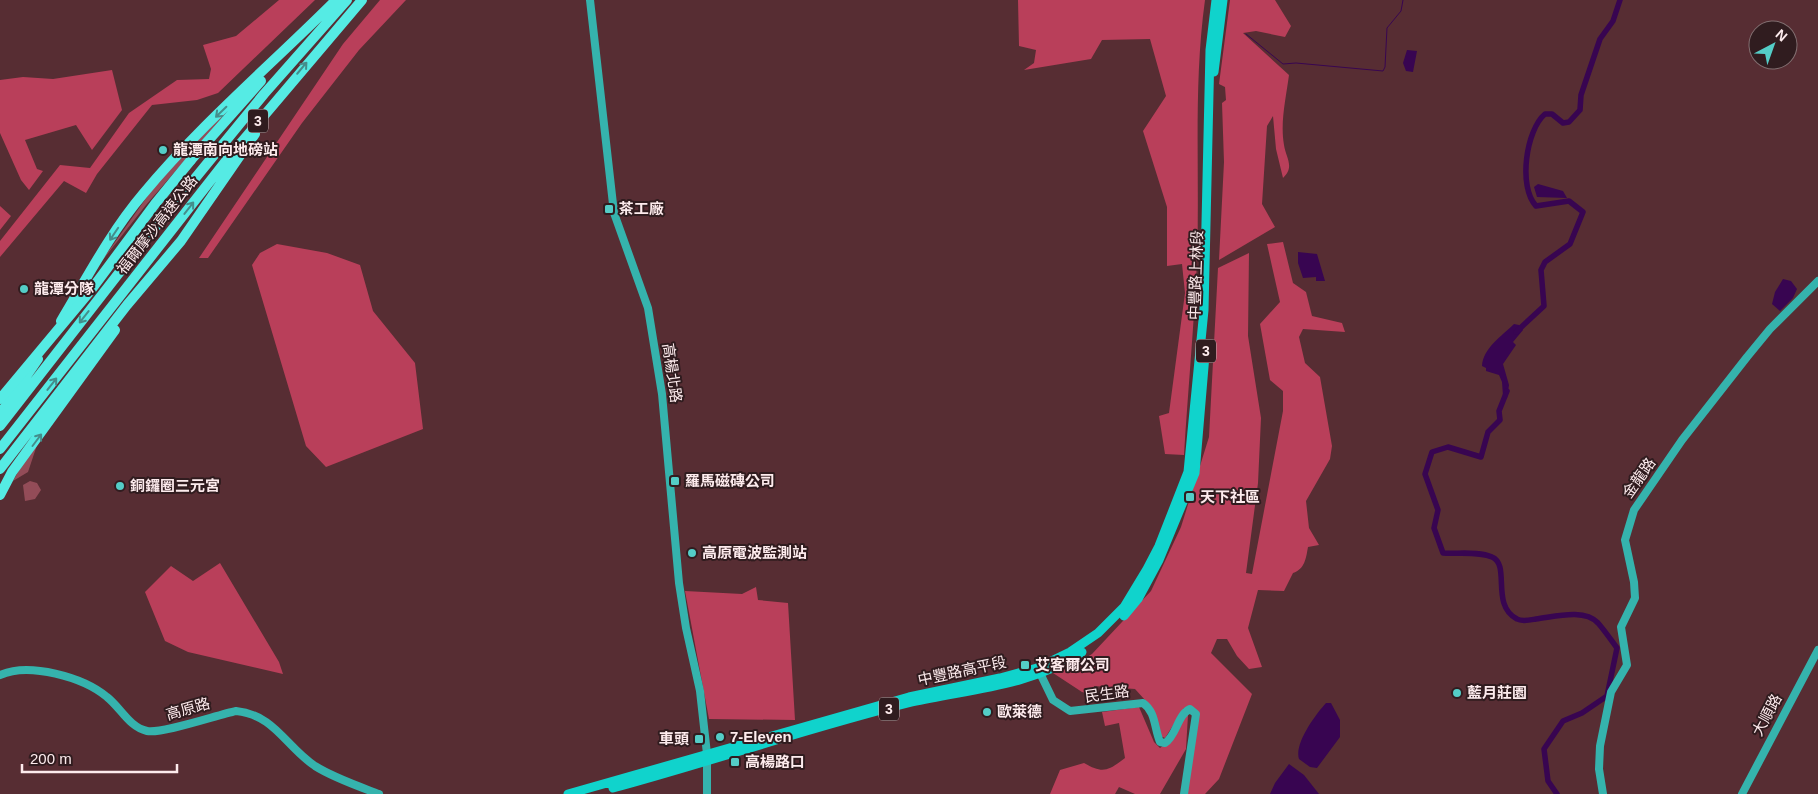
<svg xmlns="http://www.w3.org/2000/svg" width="1818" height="794" font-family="Helvetica,'Noto Sans TC',sans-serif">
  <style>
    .green { fill: #934c58 }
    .forest { fill: #b93f5a }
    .water { fill: #380551 }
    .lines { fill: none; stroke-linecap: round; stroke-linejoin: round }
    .stream { stroke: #380551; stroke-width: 1 }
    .canal { stroke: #380551; stroke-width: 5.5 }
    .secondary { stroke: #35b3ad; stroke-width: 8 }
    .primary { stroke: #10d3cc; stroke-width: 9 }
    .highway { stroke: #55ebe4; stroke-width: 10 }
    .highway-bridge { stroke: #55ebe4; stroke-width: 10 }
    .oneway { stroke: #448e8b }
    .poi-dot { fill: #54cdc7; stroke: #301c1f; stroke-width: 2 }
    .labels { text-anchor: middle; stroke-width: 4; stroke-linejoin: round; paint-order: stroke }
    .shield { fill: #301c1f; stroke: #c0adaf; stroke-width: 1 }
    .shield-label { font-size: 14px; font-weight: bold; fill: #fdebed }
    .poi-label { font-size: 15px; font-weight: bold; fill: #fdebed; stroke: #301c1f; text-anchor: start }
    .street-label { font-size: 15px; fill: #fdebed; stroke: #301c1f }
  </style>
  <rect width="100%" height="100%" fill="#572d33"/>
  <path class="green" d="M237,100L146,205L98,266L159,180Z
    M37,445L28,472L13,481L26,458Z
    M30,481L37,483L41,490L35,499L25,501L23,485Z"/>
  <path class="forest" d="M279,0H315L218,93L197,100L152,105L97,174L86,193L64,181L0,257V241L60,165L90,168L129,113L177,80L209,79L211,69L203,45L236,36Z
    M380,0H406L359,50L302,123L208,258H199L343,44Z
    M1018,0H1205C1193,87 1200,174 1197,261C1194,326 1188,390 1184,455L1165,454L1159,416L1169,413L1185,293L1182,264L1167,266V207L1143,131L1166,96L1150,39L1102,40L1091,59L1024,70L1034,63L1036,50L1019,46Z
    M1230,0H1275L1291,26L1285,37L1256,31L1243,33L1289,75C1286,98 1280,122 1284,145C1286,158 1295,167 1283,178L1276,149L1273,116L1267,126L1262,204L1275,227L1219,260L1224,162L1222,103L1226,100L1225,87L1219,84Z
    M112,70L122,110L92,150L76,125L25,140L37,169L43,171L29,190L21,180L0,133V80L23,77L53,79Z
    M0,206L11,216L0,230Z
    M1283,242L1293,283L1306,292L1312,316L1342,323L1345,332L1303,329L1299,337L1305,363L1320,377L1332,446L1330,459L1306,501L1309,528L1319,545L1308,547C1306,558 1305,569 1293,573L1284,591L1258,590L1248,628L1262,667L1249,669L1237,656L1227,639H1217L1211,653L1252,694L1219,779L1205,794H1186L1195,711L1184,708L1165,738L1158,735L1145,700L1135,689L1094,686V695L1082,692L1053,673L1067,669L1092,654L1151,591L1181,527L1209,437L1218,268L1249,253L1248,336L1261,418L1258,483L1246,573L1252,574L1283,411V391L1270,380L1260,324L1280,302L1267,244Z
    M277,244L327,253L360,265L373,311L415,363L423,429L326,467L306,446L252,265L260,253Z
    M220,563L279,662L283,674L188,652L165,641L145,592L171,566L193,581Z
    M756,587L758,600L788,603L795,720L709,719L685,591L742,594Z
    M1139,707L1154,742L1160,748L1168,742L1182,717L1188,715L1186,749L1160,794H1135L1119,787L1115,794H1050L1060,770L1084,763C1103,774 1108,771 1125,758L1119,723L1105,726L1102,712Z"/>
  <path class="water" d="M1407,50L1417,51L1413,72L1406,71L1403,63Z
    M1538,184L1563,191L1567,198L1537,197L1534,187Z
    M1298,252L1317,254L1325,281H1316V277L1303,278L1298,263Z
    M1783,279L1791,281L1797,289L1793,298L1780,311L1772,304L1775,292Z
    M1514,324L1519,325L1523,330L1513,342L1516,345L1503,364L1509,385L1507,398L1503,396L1502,382L1499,375L1486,371V368L1482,366C1483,348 1502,336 1514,324Z
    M1326,703H1331L1340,720V737L1317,768L1310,767L1299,759C1294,744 1315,715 1326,703Z
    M1289,764L1304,775L1319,794H1270L1275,783Z"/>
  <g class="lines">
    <path class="stream" d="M1246,34L1283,64L1296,63L1383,71L1385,67L1387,28L1401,11L1403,0"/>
    <path class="canal" d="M1516,332L1544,306L1541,270L1545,262L1570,244L1583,212L1569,201L1536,206C1518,187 1526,130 1545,114H1552L1563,123L1569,122L1580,110L1581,95L1600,39L1613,21L1620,0
      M1507,391L1499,411L1500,420L1488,432L1481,457L1448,447L1432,452L1425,474L1438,510L1434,528L1443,553C1458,554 1479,551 1492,557C1511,565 1490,605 1517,619C1522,622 1530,620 1536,619C1554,617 1584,608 1598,623C1605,631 1611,640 1617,648L1607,696L1582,713L1563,721L1544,749L1548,781L1557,794"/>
    <path class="secondary" d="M590,0L614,213L648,308L662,394L679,583L686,628L700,691L707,754V794
      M1038,669L1053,700L1070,711L1143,703C1156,712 1154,728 1160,742L1165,743C1177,735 1177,715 1190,709L1196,714L1184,794
      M0,675C29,662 83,677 107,697C121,708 129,727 147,731C162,734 217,715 236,711C275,715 285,746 315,766C334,778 358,786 379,794
      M1603,794L1599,769L1600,746L1611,692L1627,665L1621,627L1635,598L1634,582L1625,540L1634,510L1682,440L1747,357L1770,329L1818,281
      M1742,794L1818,650"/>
    <path class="primary" d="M1214,72L1223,0
      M1124,616L1138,599L1159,560L1195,473L1205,355
      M613,788C713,761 811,727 912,702C969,689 1032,686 1082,652
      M568,794L909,697L1000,678L1037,668L1070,652L1098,633L1124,607L1147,569L1159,546L1188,472L1204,310L1210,50L1216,0"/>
    <path class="highway" d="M191,160L261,81
      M61,321C87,278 110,233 143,194C201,124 272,64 336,0
      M0,414L38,359
      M0,426L147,237L264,94L347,0
      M0,449L229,157L362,0
      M0,469L127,305L181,241L255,134
      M0,495L12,472L115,330"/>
    <path class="highway-bridge" d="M0,399L91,290L155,204L191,160"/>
  </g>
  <defs><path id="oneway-shaft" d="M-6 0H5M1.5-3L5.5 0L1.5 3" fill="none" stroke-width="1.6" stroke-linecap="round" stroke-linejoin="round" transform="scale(1.25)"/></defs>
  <g class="oneway">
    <use href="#oneway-shaft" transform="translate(302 68) rotate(-50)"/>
    <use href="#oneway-shaft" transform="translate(221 112) rotate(136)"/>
    <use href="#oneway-shaft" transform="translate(189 208) rotate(-52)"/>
    <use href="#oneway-shaft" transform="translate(114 234) rotate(124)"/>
    <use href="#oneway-shaft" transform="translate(84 317) rotate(128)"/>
    <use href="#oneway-shaft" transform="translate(52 384) rotate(-52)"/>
    <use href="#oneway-shaft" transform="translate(37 440) rotate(-53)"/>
  </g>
  <g class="poi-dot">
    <circle cx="163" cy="150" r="5"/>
    <rect x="604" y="204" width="10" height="10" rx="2.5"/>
    <circle cx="24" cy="289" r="5"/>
    <rect x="670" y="476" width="10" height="10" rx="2.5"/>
    <circle cx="120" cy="486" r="5"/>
    <rect x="1185" y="492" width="10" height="10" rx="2.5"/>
    <circle cx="692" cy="553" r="5"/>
    <rect x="1020" y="660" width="10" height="10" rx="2.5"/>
    <circle cx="1457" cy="693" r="5"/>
    <circle cx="987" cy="712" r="5"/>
    <circle cx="720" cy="737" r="5"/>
    <rect x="694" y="734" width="10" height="10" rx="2.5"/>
    <rect x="730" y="757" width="10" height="10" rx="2.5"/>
  </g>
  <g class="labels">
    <g class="shield">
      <rect x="248" y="109.5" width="20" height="23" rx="4"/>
      <rect x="1196" y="339.5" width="20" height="23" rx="4"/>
      <rect x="879" y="697.5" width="20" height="23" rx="4"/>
    </g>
    <g class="shield-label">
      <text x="258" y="126">3</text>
      <text x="1206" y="356">3</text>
      <text x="889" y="714">3</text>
    </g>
    <g class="poi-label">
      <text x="173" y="155">龍潭南向地磅站</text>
      <text x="619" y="214">茶工廠</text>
      <text x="34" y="294">龍潭分隊</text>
      <text x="685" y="486">羅馬磁磚公司</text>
      <text x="130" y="491">銅鑼圈三元宮</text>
      <text x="1200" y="502">天下社區</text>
      <text x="702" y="558">高原電波監測站</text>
      <text x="1035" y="670">艾客爾公司</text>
      <text x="1467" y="698">藍月莊園</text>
      <text x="997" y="717">歐萊德</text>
      <text x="730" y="742">7-Eleven</text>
      <text x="689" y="744" text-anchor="end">車頭</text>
      <text x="745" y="767">高楊路口</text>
    </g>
    <g class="street-label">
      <text transform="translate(157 225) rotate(-52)" y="5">福爾摩沙高速公路</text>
      <text transform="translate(1196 275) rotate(-88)" y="5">中豐路上林段</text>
      <text transform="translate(672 373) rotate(82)" y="5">高楊北路</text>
      <text transform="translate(1639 478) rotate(-55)" y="5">金龍路</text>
      <text transform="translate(962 671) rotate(-12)" y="5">中豐路高平段</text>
      <text transform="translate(1107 694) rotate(-8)" y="5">民生路</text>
      <text transform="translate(188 709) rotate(-16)" y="5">高原路</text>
      <text transform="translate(1767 715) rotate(-62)" y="5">大順路</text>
    </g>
  </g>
  <g transform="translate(1773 45) rotate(41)"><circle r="24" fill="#301c1f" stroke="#826f71"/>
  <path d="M0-4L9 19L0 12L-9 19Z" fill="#54cdc7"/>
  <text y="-8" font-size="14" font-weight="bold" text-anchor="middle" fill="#fdebed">N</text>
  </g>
  <path d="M22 764v8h155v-8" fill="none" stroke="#fdebed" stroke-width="2.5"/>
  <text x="30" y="764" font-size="15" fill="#fdebed" stroke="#301c1f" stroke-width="4" paint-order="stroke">200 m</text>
</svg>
